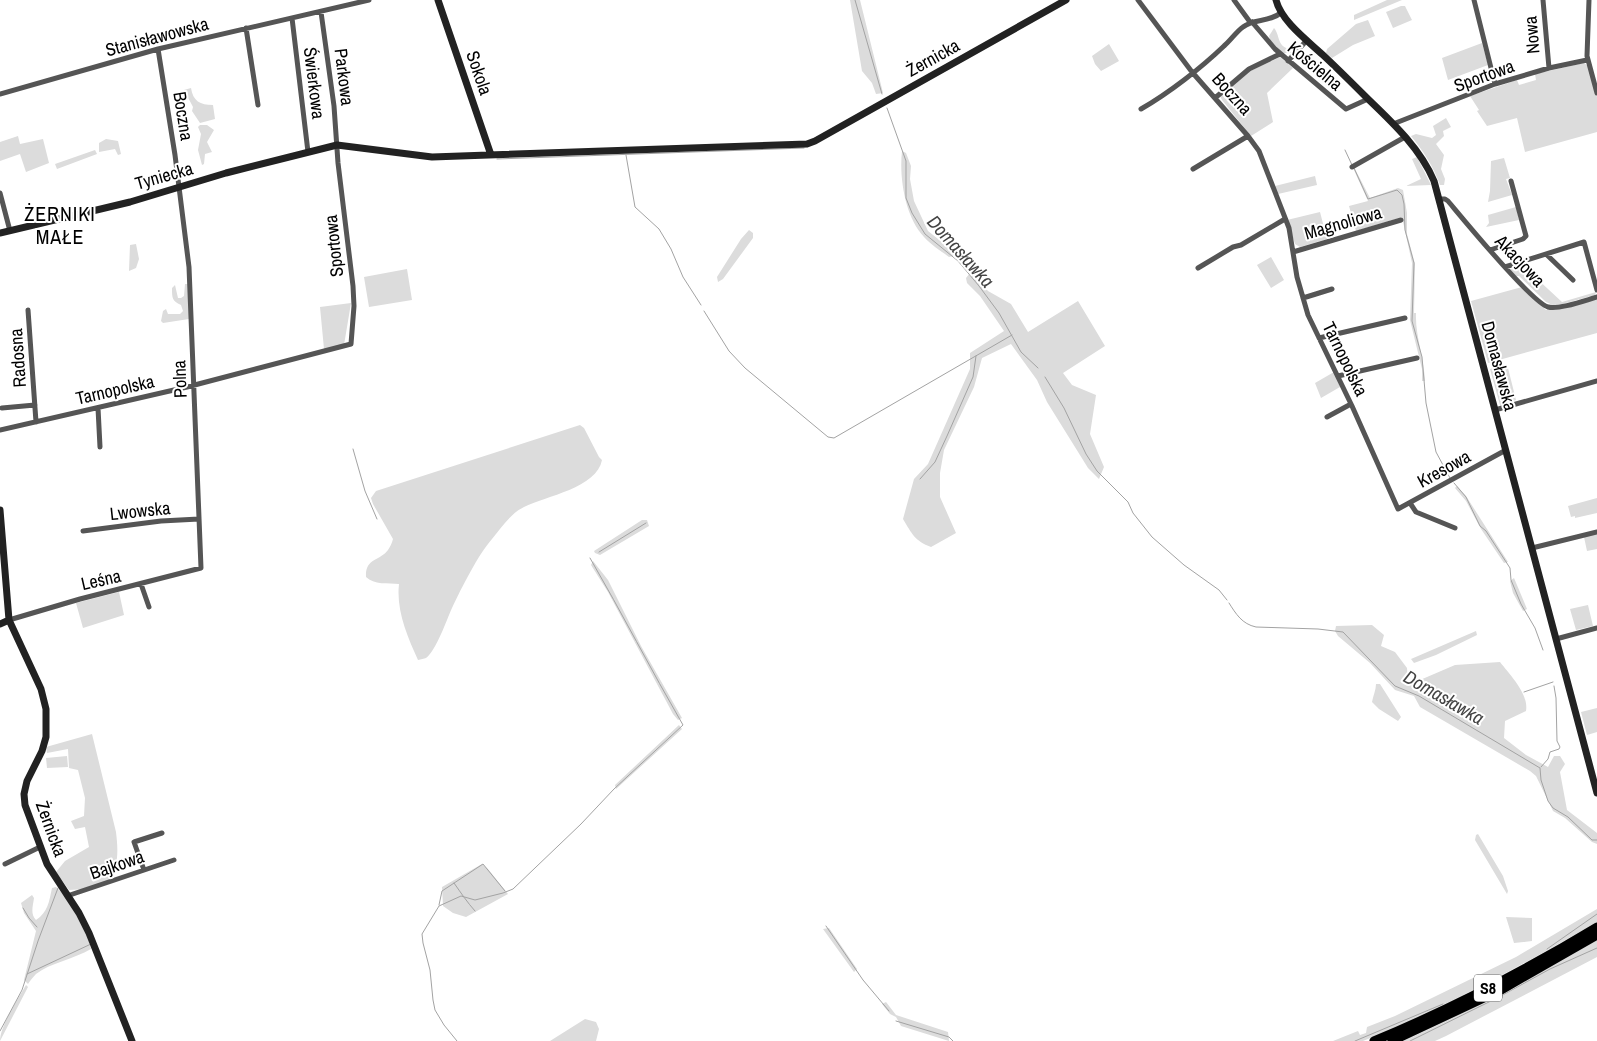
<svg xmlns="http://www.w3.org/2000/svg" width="1597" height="1041" font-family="'Archivo Narrow',sans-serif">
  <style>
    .green { fill: #dcdcdc }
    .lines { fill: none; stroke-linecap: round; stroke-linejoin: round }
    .stream { stroke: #a3a3a3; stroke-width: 1 }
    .highway-casing { stroke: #dbdbdb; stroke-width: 10 }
    .street { stroke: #555; stroke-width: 5 }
    .secondary { stroke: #222; stroke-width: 7 }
    .highway { stroke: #000; stroke-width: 9 }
    .labels { text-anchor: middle; stroke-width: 4; stroke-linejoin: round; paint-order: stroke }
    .shield { fill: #fff; stroke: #4c4c4c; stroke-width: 1 }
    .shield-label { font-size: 16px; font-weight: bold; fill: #000 }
    .street-label { font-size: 18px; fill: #000; stroke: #fff }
    .water-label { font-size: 19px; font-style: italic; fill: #444; stroke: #fff }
    .quarter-label { font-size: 20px; letter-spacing: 1px; fill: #000; stroke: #fff }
  </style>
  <rect width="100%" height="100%" fill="#fff"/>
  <path class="green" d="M850,0H860L883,93L876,94L872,83L862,71Z
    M1387,0H1402L1354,20V15Z
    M1401,6H1405L1412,20L1393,28L1386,12Z
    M1368,20L1375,36L1353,45L1332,58L1326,53L1327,49L1356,24Z
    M1274,28C1280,35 1277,46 1289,49L1293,47L1296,50L1292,53H1282L1271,42L1269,36Z
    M1482,43L1488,65L1448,80L1442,58Z
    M1109,44L1119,61L1101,71L1095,64L1092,56Z
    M1280,57L1293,68L1267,93L1273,122L1251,136L1222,100L1220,96L1250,71Z
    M1584,63L1588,66L1597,97V132L1525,152L1517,118L1487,126L1477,111L1479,110L1470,96L1517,80L1519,85L1536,80L1535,74Z
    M191,88C193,101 200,105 213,105L215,119L200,123L192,111L193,107L184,90Z
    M1446,118L1451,127L1443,131L1444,136L1436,144L1444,155L1441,169L1445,179L1444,185H1440C1433,166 1424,152 1411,136L1416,134L1432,138L1436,135L1433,126Z
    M200,125H207L214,130L207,142L212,152L205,154L204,164L202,165L198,150L201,134L198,127Z
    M18,136L20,144L43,139L49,163L26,172L20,154L0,161V142Z
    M106,139L118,141L121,154L118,155L115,149L99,152V143Z
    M95,150L97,154L57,169L55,164Z
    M902,151L906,153L911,166L910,179L914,201L928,231L952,250L953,256L949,257C941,251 931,245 924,237C905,217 899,178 902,151Z
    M1417,157L1431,185L1406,186L1421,179L1412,159Z
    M1504,158L1510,178L1506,179L1512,195L1488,202L1490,191L1491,161Z
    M1354,167L1370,198L1398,188L1403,190L1407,213V234L1415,264L1414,313H1416C1415,335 1424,358 1425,381H1422V369L1410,320L1412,263L1402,217L1356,231L1349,206L1368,201L1353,168Z
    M1315,176L1317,185L1278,194L1275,186Z
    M1516,207L1519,220L1486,227L1489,223L1488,215Z
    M1320,212L1327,239L1300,247L1295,244L1287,220Z
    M749,230L753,233V238L723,279L718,282L717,277L741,239Z
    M136,244L139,259L136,268L129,271L130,245Z
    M1271,257L1284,280L1271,288L1257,265Z
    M1522,265L1562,302L1596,292L1595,295L1555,306L1546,302L1519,276H1516L1509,270Z
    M407,269L412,300L369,307L364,277Z
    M970,273L977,278L988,291L1011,304L1028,332L1078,301L1105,346L1063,373L1072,385L1096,395L1090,434L1104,467L1099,479L1088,468L1047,402L1037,380L1011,344L982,358L974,387L944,450L940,473V497L956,533L931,547C915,541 912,534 903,519L914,479L928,464L970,369V353L1004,331L980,296L967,283L966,278Z
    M185,284H189V319L163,323L161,321L163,311L166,309L168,314H180L183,311L181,305C172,301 172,298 172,288L175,285L178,298H181L184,296Z
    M1522,287L1546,310L1557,309L1597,298V333L1488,363L1471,301Z
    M351,303L344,345L324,349L320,307Z
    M1507,364L1516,400L1500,405L1490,369Z
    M1334,372L1340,387L1321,398L1315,383Z
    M580,425L584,428L599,457L602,460C597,488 546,496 524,507C511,513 501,528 492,539C478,555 462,587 452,608C447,619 436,651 426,658C424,659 421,659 418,660C407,636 396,610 399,584C388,583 374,585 366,577C365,558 380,561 388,550C390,547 392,543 393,539L373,504L371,498L376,491Z
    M1457,486L1466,496L1508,562L1504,563L1481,529L1466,501L1455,488Z
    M1597,498V513L1575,518V516L1571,517L1568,506Z
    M642,520H647L649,526L600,555L595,553L594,551Z
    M1597,534V549L1587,551L1584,537Z
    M593,561L608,580L641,646L682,718L678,720L673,714L608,592L591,565Z
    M1514,578L1527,609L1523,611L1513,593L1510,581Z
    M119,592L124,615L83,628L76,603Z
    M1588,605L1593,626L1576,630L1570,609Z
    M1372,625L1384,635L1381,646L1395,652L1407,668L1408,681L1420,680L1455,665L1500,662C1510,675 1529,694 1526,711L1505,721L1504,738L1526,755L1548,767L1554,756H1560L1565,764L1560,772L1567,810L1597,833V844L1592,842L1565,818L1553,811L1536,776L1530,771L1420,707L1414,696L1395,690L1370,663L1338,636L1335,631L1336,626Z
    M1476,631L1477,635L1436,655L1414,663L1411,659Z
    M1376,684H1380L1401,717L1398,721L1379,709L1372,702C1373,696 1376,690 1376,684Z
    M1597,708V732L1587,735L1581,712Z
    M679,725L682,729L616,789L615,785Z
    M92,734L116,832C118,849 119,864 110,880L85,889L69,890L56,872L65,861L89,847L85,827L75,829L71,821L84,816L85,798L78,770L69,768L68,749L47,753L46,747Z
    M67,756L68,767L47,768L46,758Z
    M1478,834L1503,876L1508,891L1507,894L1475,840L1476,835Z
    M482,864L488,869L508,894L466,917L453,913L443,906L442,887Z
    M56,887C73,902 86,927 91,949C74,959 50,963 36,974C33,977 30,981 28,984L24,980L36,931L24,913L21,903L32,895L34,898C33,906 30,914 36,920C48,912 49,902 52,888Z
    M1597,909V922C1523,965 1447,1006 1368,1039L1363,1041H1333L1358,1031L1360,1035L1366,1033L1367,1027L1395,1016L1516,957Z
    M1506,917L1532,918V941L1514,943Z
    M829,928L857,969L854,972L823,929Z
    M1597,940V957L1446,1036L1435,1041H1403C1470,1011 1534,977 1597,940Z
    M26,985L28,987L0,1041C0,1026 18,999 26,985Z
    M886,1002L896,1015L948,1032L949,1041L901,1026L896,1017L890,1014L882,1004Z
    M585,1019L596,1022L599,1029L596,1041H550Z"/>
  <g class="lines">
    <path class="stream" d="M855,0L882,94
      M887,108L906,161V198L912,213L925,234L958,261L979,286L999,313L1021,352L1038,368
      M1345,150L1352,165
      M626,155L635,207L659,229L671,249L683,277L701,305
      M497,159L804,148
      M1354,168L1368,199L1397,190L1402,195L1404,204L1405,230L1414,263L1412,321L1422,357L1426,403L1436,452L1450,478
      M704,311L729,351L745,368L828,437L834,438L1012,335
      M1045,377L1064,408L1086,454L1097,471L1128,502L1133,513L1152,537L1184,565L1219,590L1227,600
      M353,449L365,491L377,519
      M920,479L935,462L947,436L973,377L976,356
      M1454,483L1466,497L1480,526L1486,531L1510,568L1511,580L1521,604L1535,628L1543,650
      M599,552L646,523
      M1229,603C1236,614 1242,624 1256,627L1318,629L1343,632L1395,686L1419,696L1540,768L1541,780L1548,801L1553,808L1568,817L1592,840H1597
      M1524,692L1553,682
      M1541,767L1548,759L1550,752L1559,749L1560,747L1557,741L1556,698L1554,686
      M454,883C461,893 467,902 475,911
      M439,905L442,891L483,864L505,891
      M23,908L29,918L37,927
      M826,926L863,980L889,1011
      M1547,949L1597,914
      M27,974L91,944
      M896,1021L949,1037L953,1041
      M0,1031L22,990L38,941L58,888
      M457,1041L444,1025L435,1010L433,1000L430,970L423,943L422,934L439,906L461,896L475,900L503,893L513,889L581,824L614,789L683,725C651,670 622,613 590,558
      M1355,1041L1443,1004
      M1410,1041L1499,997L1550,969L1597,948"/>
    <defs>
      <path id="highway" d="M1374,1041C1451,1009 1526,970 1597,927
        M1392,1041L1501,990L1597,935"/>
    </defs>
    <use href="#highway" class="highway-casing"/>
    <path class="street" d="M1138,0L1192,72L1248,136L1259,151L1289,228L1297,277L1308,315L1352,406L1398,509L1506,450
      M1234,0L1250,22
      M1474,0L1495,84
      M1543,0L1549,68
      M1589,0L1587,56L1597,93
      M292,18L308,152
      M1252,22L1275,49L1346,109L1368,99
      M246,28L258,105
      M1288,61L1307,40
      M0,94L158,49L369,0
      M1215,98L1249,69L1280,54
      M1141,109C1169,93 1201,68 1224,46C1231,40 1236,32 1243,27C1254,18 1269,23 1282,12
      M1393,124L1495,84L1549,68L1587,60
      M1352,167L1405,137
      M1193,169L1248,136
      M0,193L10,231
      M1439,199H1445L1448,201C1464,220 1531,302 1548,307C1559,310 1586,300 1597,297
      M1490,250L1523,239L1526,236L1511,181
      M1293,252L1401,220
      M1547,255L1573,280
      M1505,267L1584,242L1597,290
      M1198,268L1233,247L1241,245L1285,219
      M1303,298L1332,289
      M28,310L36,422
      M1319,338L1405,318
      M1338,376L1417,358
      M2,408L35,405
      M98,408L100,447
      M1495,410L1597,381
      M1327,417L1351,404
      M0,430L187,387L351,344L354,306L353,286L338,163L334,106L321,12
      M1410,503L1416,512L1455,528
      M83,531L161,521L199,519
      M1532,548L1597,532
      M141,584L149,607
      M9,620L80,599L201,568L189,267L175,155L158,49
      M1556,639L1597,628
      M5,864L40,847
      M144,870L134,842L162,833
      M67,896L174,860"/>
    <path class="secondary" d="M438,0L491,155
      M1276,0C1281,21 1308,41 1323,55C1338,69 1352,83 1367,98C1392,122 1420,148 1434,181L1597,793
      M0,233L130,202L226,173L337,145L432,157L807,144L815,141L1066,0
      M0,510L9,620L41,689L46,709V737L42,751L27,781L24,794L25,805L47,864L79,913L89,933L132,1041
      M0,624L9,620"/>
    <use href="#highway" class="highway"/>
  </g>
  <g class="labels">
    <rect class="shield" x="1474" y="974.5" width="28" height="27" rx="4"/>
    <g class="shield-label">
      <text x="1488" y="994">S8</text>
    </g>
    <g class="street-label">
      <text transform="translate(1532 35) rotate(-95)" y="6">Nowa</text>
      <text transform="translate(157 37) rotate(-15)" y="6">Stanisławowska</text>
      <text transform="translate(933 58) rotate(-29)" y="6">Żernicka</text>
      <text transform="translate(1315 66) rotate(40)" y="6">Kościelna</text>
      <text transform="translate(479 73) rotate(71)" y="6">Sokola</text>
      <text transform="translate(1484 76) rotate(-20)" y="6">Sportowa</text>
      <text transform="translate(344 77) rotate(83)" y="6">Parkowa</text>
      <text transform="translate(314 83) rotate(83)" y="6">Świerkowa</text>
      <text transform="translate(1232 94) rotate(48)" y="6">Boczna</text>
      <text transform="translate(183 116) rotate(81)" y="6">Boczna</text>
      <text transform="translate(164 176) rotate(-16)" y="6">Tyniecka</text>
      <text transform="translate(1343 223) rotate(-16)" y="6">Magnoliowa</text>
      <text transform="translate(334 246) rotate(-96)" y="6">Sportowa</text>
      <text transform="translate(1520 261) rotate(47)" y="6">Akacjowa</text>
      <text transform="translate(18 358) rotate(-94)" y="6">Radosna</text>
      <text transform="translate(1345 359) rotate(64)" y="6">Tarnopolska</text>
      <text transform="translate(1499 366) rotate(75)" y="6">Domasławska</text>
      <text transform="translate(180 379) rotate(-92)" y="6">Polna</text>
      <text transform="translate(115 390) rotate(-13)" y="6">Tarnopolska</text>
      <text transform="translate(1444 469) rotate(-29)" y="6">Kresowa</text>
      <text transform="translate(140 511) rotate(-6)" y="6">Lwowska</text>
      <text transform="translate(101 580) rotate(-13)" y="6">Leśna</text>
      <text transform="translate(51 829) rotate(70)" y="6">Żernicka</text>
      <text transform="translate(117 865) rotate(-19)" y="6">Bajkowa</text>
    </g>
    <g class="water-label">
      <text transform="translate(961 251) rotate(48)" y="7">Domasławka</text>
      <text transform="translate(1444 697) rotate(30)" y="7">Domasławka</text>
    </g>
    <g class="quarter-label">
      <text x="60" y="221">ŻERNIKI<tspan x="60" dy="23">MAŁE</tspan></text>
    </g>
  </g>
</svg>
